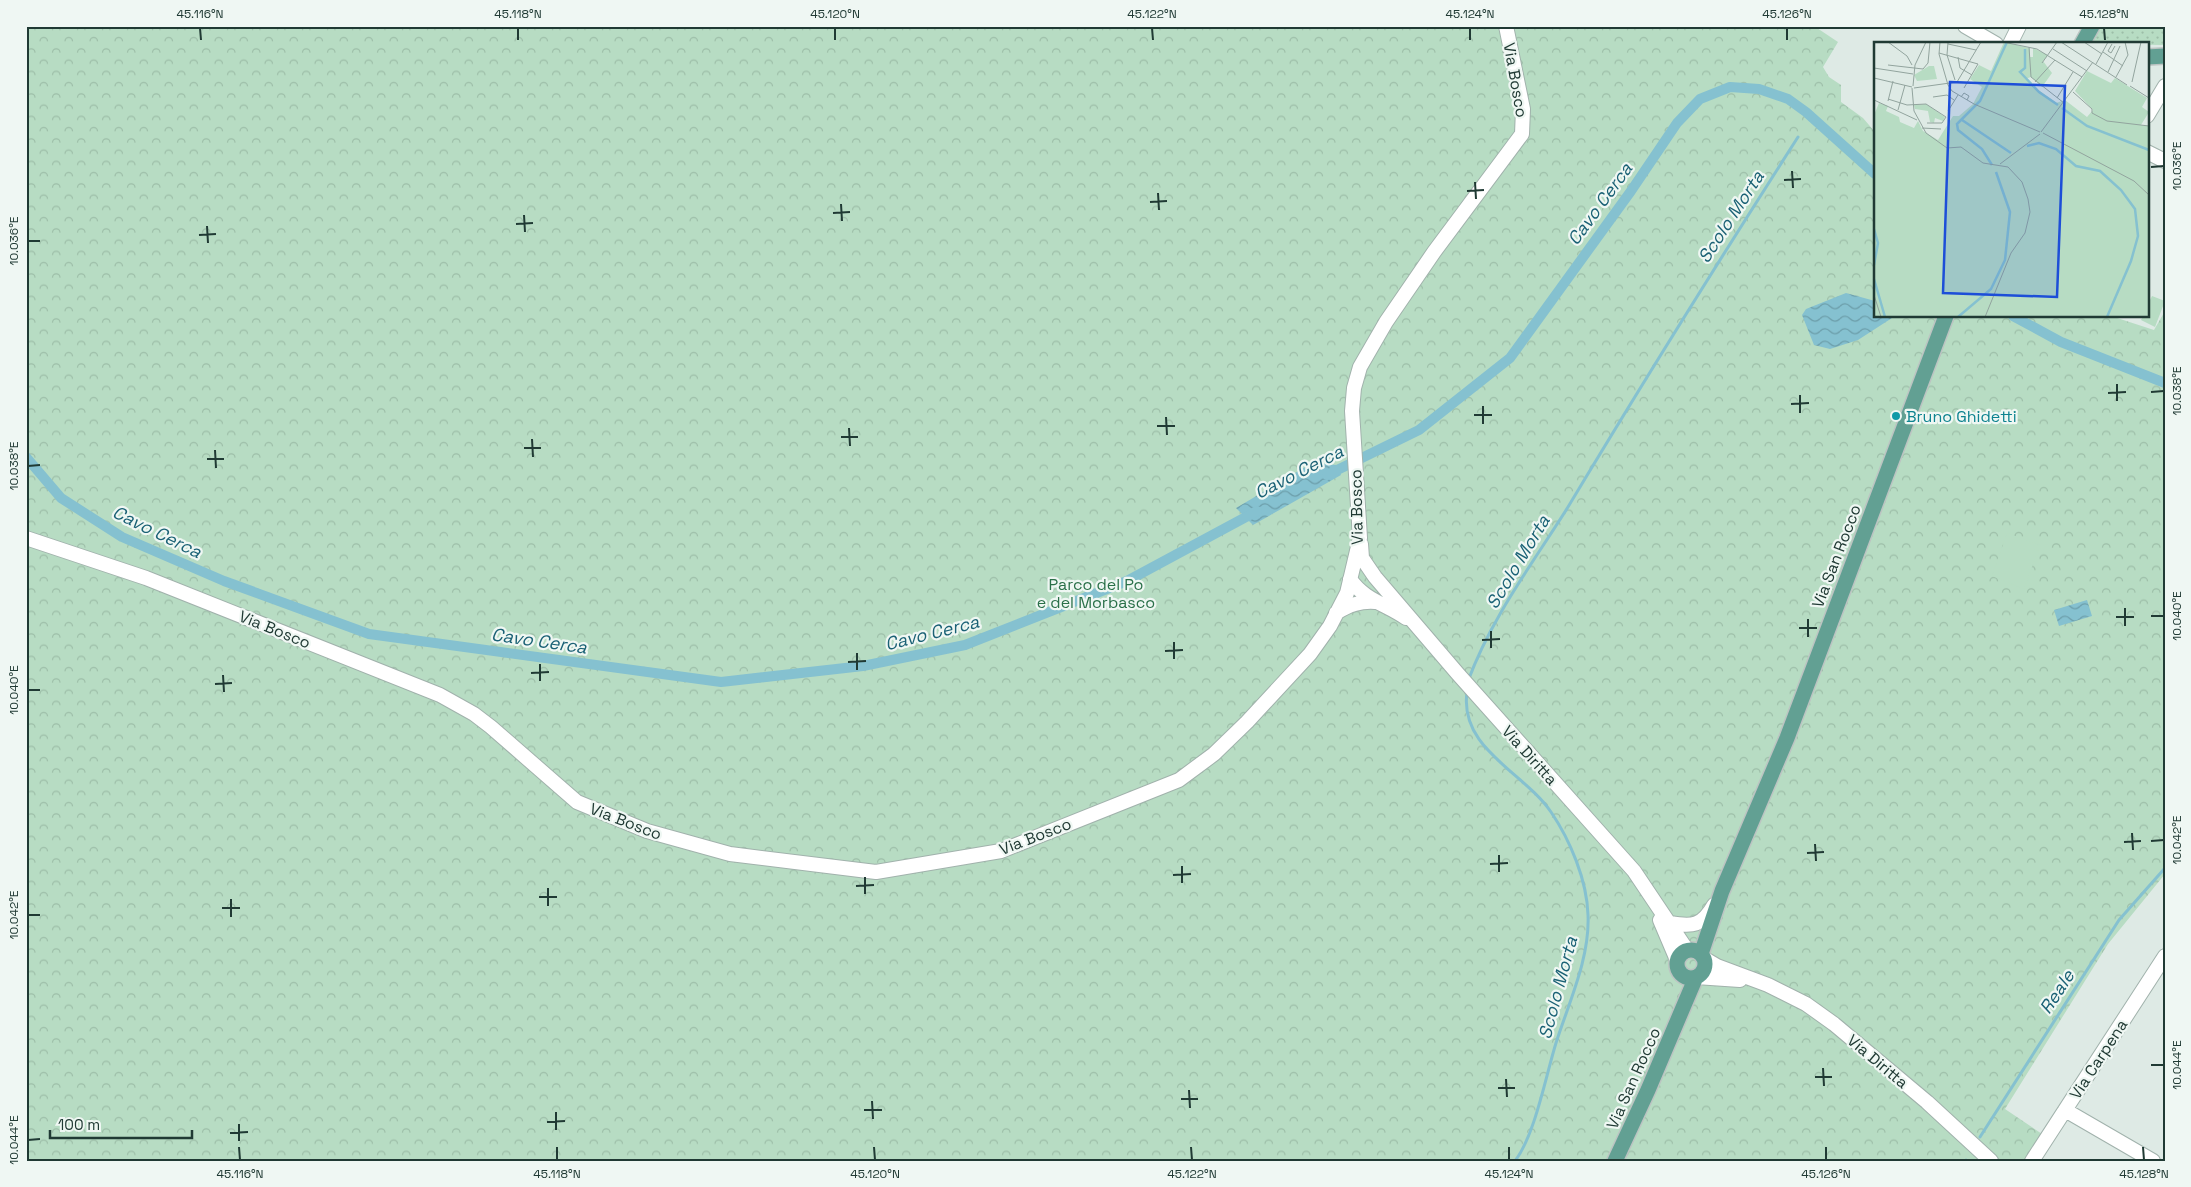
<svg xmlns="http://www.w3.org/2000/svg" width="2191" height="1187" font-family="'Space Grotesk',sans-serif">
  <style>
    .grass { fill: url(#grass-dots) }
    .park { fill: url(#park-crowns) }
    .pitch { fill: #b7dcc3 }
    .water { fill: url(#water-waves) }
    .lines { fill: none; stroke-linecap: round; stroke-linejoin: round }
    .stream { stroke: #85c1d0; stroke-width: 3 }
    .canal { stroke: #85c1d0; stroke-width: 10 }
    .minor-casing { stroke: #a1b2ac; stroke-width: 16 }
    .major-casing { stroke: #bcc4c2; stroke-width: 18 }
    .minor { stroke: #fff; stroke-width: 14 }
    .major { stroke: #62a093; stroke-width: 15 }
    .ticks { fill: none; stroke: #203a34; stroke-width: 2 }
    .culture-dot { fill: #0f9aa8; stroke: #eff7f3; stroke-width: 2 }
    .labels { text-anchor: middle; stroke-width: 4.5; stroke-linejoin: round; paint-order: stroke }
    .street-label { font-size: 16px; fill: #203a34; stroke: #eff7f3 }
    .culture-label { font-size: 16px; fill: #0d838f; stroke: #eff7f3; text-anchor: start }
    .park-label { font-size: 16px; fill: #2a7049; stroke: #eff7f3 }
    .water-label { font-size: 18px; font-style: italic; fill: #1a6175; stroke: #eff7f3 }
    .inset-river { fill: none; stroke: #85c1d0; stroke-width: 2.5 }
    .inset-road { fill: none; stroke: #92a49e; stroke-width: 1 }
    .view { fill: #1d4ed8; fill-opacity: 0.15; stroke: #1d4ed8; stroke-width: 2.5 }
    .inset-edge { fill: none; stroke: #203a34; stroke-width: 2.5 }
    .neatline { fill: none; stroke: #203a34; stroke-width: 2 }
    .ticks-label { font-size: 12px; text-anchor: middle; fill: #203a34 }
  </style>
  <defs>
    <pattern id="grass-dots" width="8" height="8" patternUnits="userSpaceOnUse" patternTransform="scale(1.25)"><rect width="8" height="8" fill="#b7dcc3"/><path d="M2 2h.1M6 6h.1" fill="none" stroke="#9dbea8" stroke-width="1.8" stroke-linecap="round"/></pattern>
    <pattern id="park-crowns" width="20" height="18" patternUnits="userSpaceOnUse" patternTransform="scale(1.25)"><rect width="20" height="18" fill="#b7dcc3"/><path d="M2 6a3 3 0 1 1 6 0M12 15a3 3 0 1 1 6 0" fill="none" stroke="#9dbea8"/></pattern>
    <pattern id="water-waves" width="16" height="10" patternUnits="userSpaceOnUse" patternTransform="scale(1.25)"><rect width="16" height="10" fill="#85c1d0"/><path d="M0 5q4-4 8 0t8 0" fill="none" stroke="#6c9eaa"/></pattern>
  </defs>
  <rect width="100%" height="100%" fill="#deeae5"/>
  <path class="grass" d="M2103,26H2163L2165,36L2163,45L2089,44Z"/>
  <path class="park" d="M26,26H1814L1838,42L1823,67L1829,77L1841,85V102L1863,118L1875,132V316H2111L2154,330L2165,311V874L2108,944L2005,1109L2045,1136L2030,1161H26Z"/>
  <path class="pitch" d="M2152,296L2165,301L2155,327L2141,320L2143,316H2147V306Z
    M2007,533L2040,545L2024,589L1992,576Z"/>
  <path class="water" d="M1846,293L1875,301V316L1892,318L1858,340L1830,349L1814,345L1802,315L1806,309Z
    M1312,463L1337,465L1341,475L1253,525L1236,508Z
    M2087,600L2092,616L2059,626L2054,610Z"/>
  <g class="lines">
    <path class="stream" d="M1468,681C1491,618 1533,563 1568,507C1643,382 1720,259 1798,137
      M1467,692C1459,749 1524,772 1551,812C1570,840 1587,880 1588,915C1590,958 1569,1002 1556,1043C1546,1075 1535,1135 1515,1161
      M1980,1137L2119,920L2165,868
      M1966,1161V1160"/>
    <path class="canal" d="M2013,316L2061,342L2165,383
      M26,457L61,498L122,537L224,581L369,634L721,682L863,666L965,645L1127,581L1257,511
      M1327,475L1419,430L1510,358L1631,191L1677,123L1700,99L1730,87L1759,89L1788,99L1806,112L1875,174"/>
    <defs>
      <path id="minor" d="M1965,26L1996,44
        M2010,44L2019,26
        M2147,116L2165,86
        M2147,152L2165,161
        M26,538L146,578L440,695L474,714L491,727L577,802L647,831L730,854L876,872L1001,851L1179,780L1214,754L1247,722L1310,654L1330,626L1347,593L1360,538L1352,411L1354,388L1360,367L1386,322L1434,252L1522,134L1523,109L1506,26
        M1361,544L1362,558L1375,577L1458,674L1634,871L1687,950
        M1350,579C1364,600 1386,604 1406,618
        M1336,613C1349,605 1360,601 1375,602
        M1660,920L1677,960
        M1670,923C1693,927 1702,926 1714,905
        M1705,959L1717,966L1768,985L1806,1004L1834,1024L1927,1102L1991,1161
        M1696,977L1740,980
        M2065,1110L2153,1161
        M2032,1161L2165,956"/>
      <path id="major" d="M2082,44L2092,26
        M2147,57L2165,56
        M1677 964a14 14 0 1 1 28 0a14 14 0 1 1-28 0Z
        M1701,954L1722,891L1787,738L1946,316
        M1615,1161L1648,1090L1696,977"/>
    </defs>
    <use href="#minor" class="minor-casing"/>
    <use href="#major" class="major-casing"/>
    <use href="#minor" class="minor"/>
    <use href="#major" class="major"/>
  </g>
  <path class="ticks" d="M200,28L201,40M518,28V40M835,28V40M1152,28L1153,40M1470,28V40M1787,28V40M2104,28L2105,40M2151,167L2164,166M1792,171L1793,188M1784,180L1801,179M1475,182L1476,199M1467,191L1484,190M1158,193L1159,210M1150,202L1167,201M841,204L842,221M833,213L850,212M524,215L525,232M516,224L533,223M207,226L208,243M199,235L216,234M28,241H40M2117,384V401M2151,392L2164,391M2108,393L2126,392M1800,395V413M1791,404L1809,403M1483,406V424M1474,415H1492M1166,417L1167,435M1157,426H1175M849,428L850,446M841,437H858M532,439L533,457M524,448H541M215,450L216,468M207,459H224M28,466L40,465M2125,608V626M2151,616H2164M2116,617H2134M1808,619V637M1799,628H1817M1491,631V648M1482,640L1500,639M1174,642V659M1165,651L1183,650M857,653V670M848,662L866,661M540,664V681M531,673L549,672M223,675L224,692M215,684L232,683M28,690H40M2132,833L2133,850M2151,841L2164,840M2124,842L2141,841M1815,844L1816,861M1807,853L1824,852M1499,855V872M1490,864L1508,863M1182,866V883M1173,875L1191,874M865,877V894M856,886L874,885M548,888V906M539,897H557M231,899V917M222,908H240M28,915H40M2151,1065H2164M1823,1068L1824,1086M1815,1077H1832M1506,1079L1507,1097M1498,1088H1515M1189,1090L1190,1108M1181,1099H1198M872,1101L873,1119M864,1110H882M556,1112V1130M547,1122L565,1121M239,1124V1141M230,1133L248,1132M28,1140L40,1139M239,1147L240,1160M557,1147V1160M874,1147L875,1160M1191,1147L1192,1160M1509,1147V1160M1826,1147V1160M2143,1147L2144,1160"/>
  <circle class="culture-dot" cx="1896" cy="416" r="5"/>
  <g class="labels">
    <g class="street-label">
      <text transform="translate(1516 80) rotate(80)" y="6">Via Bosco</text>
      <text transform="translate(1356 507) rotate(-91)" y="6">Via Bosco</text>
      <text transform="translate(1836 556) rotate(-69)" y="6">Via San Rocco</text>
      <text transform="translate(275 629) rotate(22)" y="6">Via Bosco</text>
      <text transform="translate(1530 755) rotate(48)" y="6">Via Diritta</text>
      <text transform="translate(626 821) rotate(21)" y="6">Via Bosco</text>
      <text transform="translate(1035 836) rotate(-21)" y="6">Via Bosco</text>
      <text transform="translate(2098 1059) rotate(-57)" y="6">Via Carpena</text>
      <text transform="translate(1878 1061) rotate(40)" y="6">Via Diritta</text>
      <text transform="translate(1633 1078) rotate(-66)" y="6">Via San Rocco</text>
    </g>
    <g class="culture-label">
      <text x="1906" y="422">Bruno Ghidetti</text>
    </g>
    <g class="park-label">
      <text x="1096" y="590">Parco del Po<tspan x="1096" dy="18">e del Morbasco</tspan></text>
    </g>
    <g class="water-label">
      <text transform="translate(1600 204) rotate(-54)" y="6">Cavo Cerca</text>
      <text transform="translate(1731 217) rotate(-57)" y="6">Scolo Morta</text>
      <text transform="translate(1299 472) rotate(-27)" y="6">Cavo Cerca</text>
      <text transform="translate(157 532) rotate(26)" y="6">Cavo Cerca</text>
      <text transform="translate(1518 562) rotate(-59)" y="6">Scolo Morta</text>
      <text transform="translate(932 633) rotate(-14)" y="6">Cavo Cerca</text>
      <text transform="translate(539 641) rotate(8)" y="6">Cavo Cerca</text>
      <text transform="translate(1558 988) rotate(-75)" y="6">Scolo Morta</text>
      <text transform="translate(2057 992) rotate(-57)" y="6">Reale</text>
    </g>
  </g>
  <g transform="translate(1874 42)">
    <rect width="275" height="275" fill="#deeae5"/>
    <path d="M156,5V15H159V6L174,13L169,19L178,31L168,45L157,35L107,52ZM52,62L71,75L69,79L61,76L60,81L56,80L54,69L41,67L40,63Z" fill="#b7dcc3"/>
    <path d="M130,0L155,6V11H151L152,27L147,30L159,44L182,61L191,58L213,75L219,68L201,49L213,29L237,41L241,36L273,56L268,65L275,70L267,83L275,84V275H0V73L5,61L14,64L12,69L25,75L26,80L40,86L44,79L49,89L64,98L79,74H85L99,62L108,45L96,37L105,23L117,29ZM55,24H60L63,37L43,39L40,33Z" fill="#b7dcc3"/>
    <path class="inset-river" d="M151,7V26L146,30L165,50L184,63M188,66L213,84L275,108M88,78L137,111M153,104L165,101L182,107L202,124L226,129L247,148L261,167L264,194L257,219L233,275M118,123L108,107L84,88L83,82L106,59L133,0M0,187L4,201L0,223M0,237L11,275M84,275L117,247L131,218L136,170L122,130"/>
    <path class="inset-road" d="M14,0L33,14L38,23M66,0L65,12L74,43M74,0L73,13L81,38M129,0L163,7L208,35M187,0L253,43M210,0L228,12M74,2L102,8M238,2L234,9L237,11L241,4M155,5L157,35L190,61M179,7L213,29M229,10L249,24M65,11L104,22L90,46M84,15L86,26L98,33M168,21L183,0M222,22L234,0M14,23L49,27L54,21L56,0M0,26L39,32M234,30L246,4M242,35L254,13L251,0M0,36L38,45M161,40L181,18M258,40L267,0M74,43L78,49L100,62L166,90M39,44L41,23L52,0M256,44L275,56M38,46L40,69L52,91L73,106L87,105L109,121L134,125L148,140L154,157L156,170L151,191L137,211L111,275M40,46L83,40L107,0M199,50L218,67V71L233,79L275,84M59,55L73,53L80,58M87,55L90,51L95,54L93,58M183,56L199,30M14,57L33,63L52,62L72,75L68,81H53M0,58L43,78M14,59L19,39M24,68L31,43M74,69L84,53M48,86L67,87M167,90L219,20M169,91L260,139L275,153M126,122L166,92M0,253L7,275"/>
    <path class="view" d="M76,40L191,44L183,255L69,251Z"/>
    <rect width="275" height="275" class="inset-edge"/>
  </g>
  <rect width="2191" height="1187" fill="none" stroke="#eff7f3" stroke-width="55"/>
  <path d="M50 1130v8h142v-8" fill="none" stroke="#203a34" stroke-width="2.5"/>
  <text x="58" y="1130" font-size="15" fill="#203a34" stroke="#eff7f3" stroke-width="4" paint-order="stroke">100 m</text>
  <rect x="28" y="28" width="2136" height="1132" class="neatline"/>
  <g class="ticks-label">
    <text x="200" y="18">45.116°N</text>
    <text x="518" y="18">45.118°N</text>
    <text x="835" y="18">45.120°N</text>
    <text x="1152" y="18">45.122°N</text>
    <text x="1470" y="18">45.124°N</text>
    <text x="1787" y="18">45.126°N</text>
    <text x="2104" y="18">45.128°N</text>
    <text transform="translate(2177 166) rotate(-90)" y="4">10.036°E</text>
    <text transform="translate(14 241) rotate(-90)" y="4">10.036°E</text>
    <text transform="translate(2177 391) rotate(-90)" y="4">10.038°E</text>
    <text transform="translate(14 466) rotate(-90)" y="4">10.038°E</text>
    <text transform="translate(2177 616) rotate(-90)" y="4">10.040°E</text>
    <text transform="translate(14 690) rotate(-90)" y="4">10.040°E</text>
    <text transform="translate(2177 840) rotate(-90)" y="4">10.042°E</text>
    <text transform="translate(14 915) rotate(-90)" y="4">10.042°E</text>
    <text transform="translate(2177 1065) rotate(-90)" y="4">10.044°E</text>
    <text transform="translate(14 1140) rotate(-90)" y="4">10.044°E</text>
    <text x="240" y="1178">45.116°N</text>
    <text x="557" y="1178">45.118°N</text>
    <text x="875" y="1178">45.120°N</text>
    <text x="1192" y="1178">45.122°N</text>
    <text x="1509" y="1178">45.124°N</text>
    <text x="1826" y="1178">45.126°N</text>
    <text x="2144" y="1178">45.128°N</text>
  </g>
</svg>
